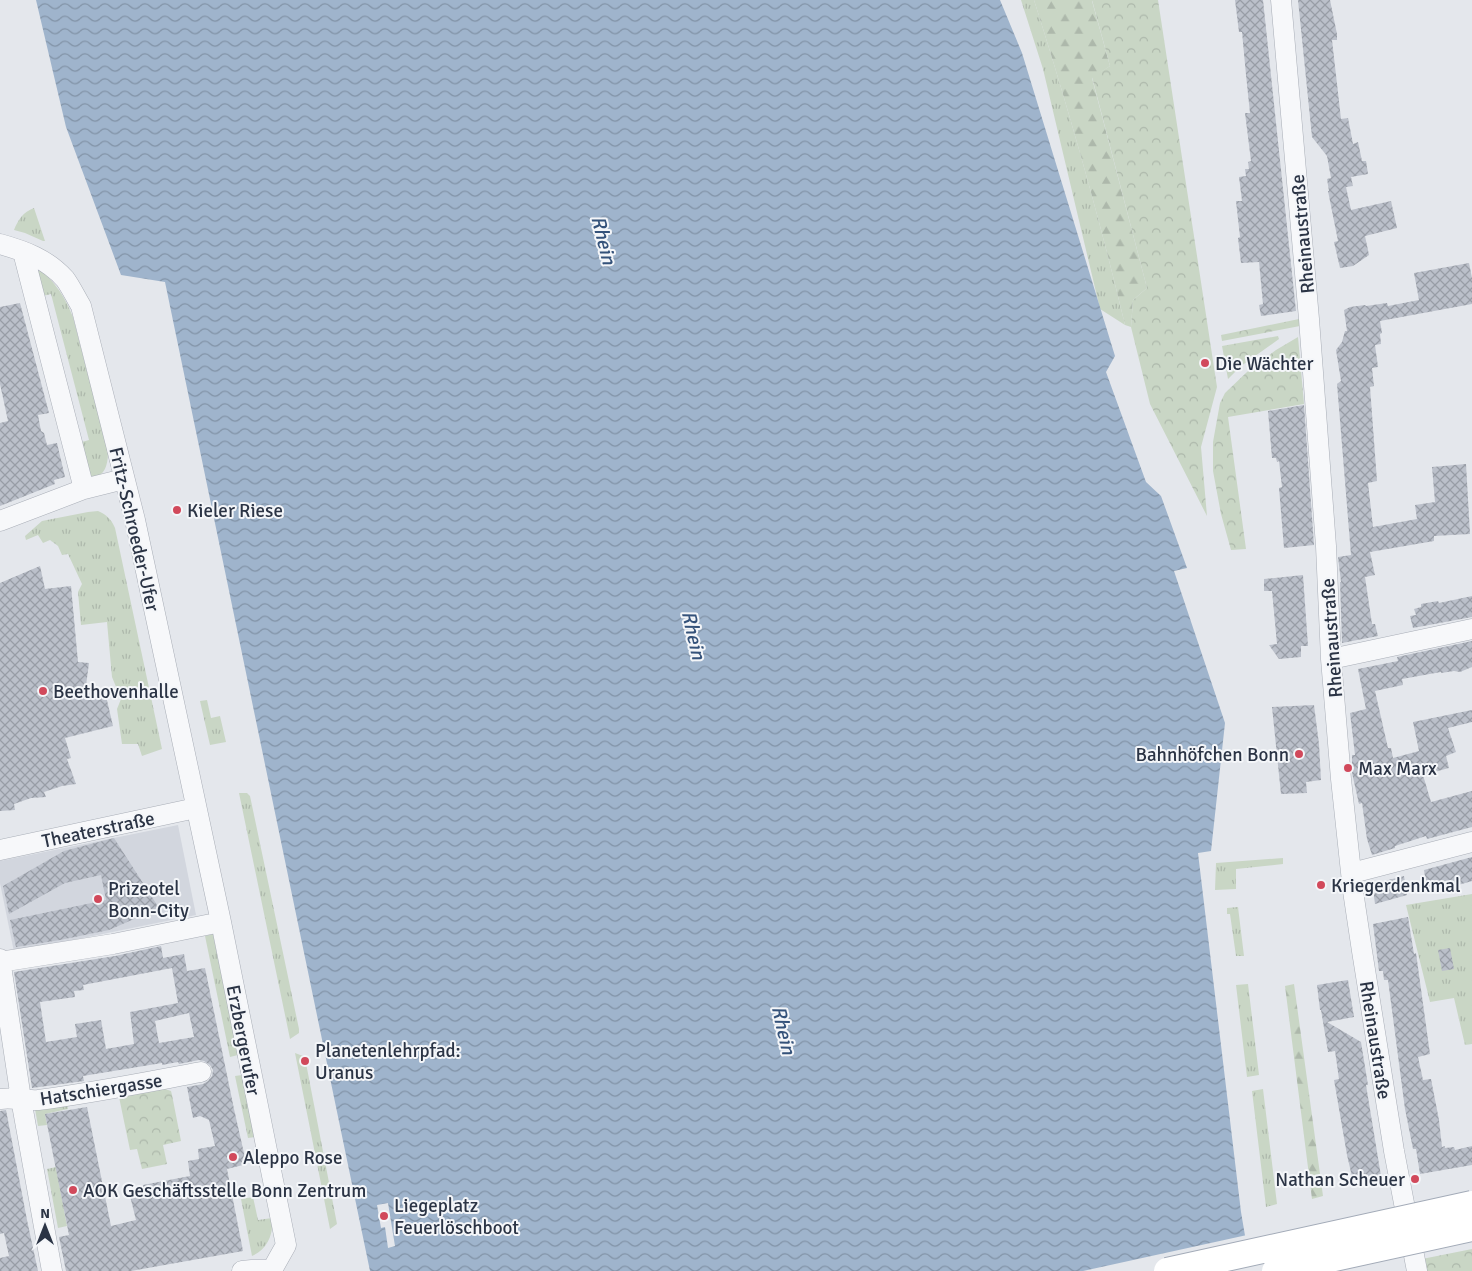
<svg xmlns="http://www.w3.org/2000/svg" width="1472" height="1271" font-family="Signika,sans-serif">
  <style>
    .built { fill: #d2d6de }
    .grass { fill: url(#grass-tufts) }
    .forest { fill: url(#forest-firs) }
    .park { fill: url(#park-crowns) }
    .water { fill: url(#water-waves) }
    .pier { fill: #e4e7ec }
    .building { fill: url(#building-cross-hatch); fill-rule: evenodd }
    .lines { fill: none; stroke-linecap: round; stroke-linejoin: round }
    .minor-casing { stroke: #a9aeb7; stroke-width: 21 }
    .minor { stroke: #f7f8fa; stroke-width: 20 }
    .tram { stroke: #7d8696; stroke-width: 1 }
    .major-bridge-casing { stroke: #a3abb8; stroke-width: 28; stroke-linecap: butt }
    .major-bridge { stroke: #fff; stroke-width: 26 }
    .poi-dot { fill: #d1495b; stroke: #f4f6f9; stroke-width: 2 }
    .labels { text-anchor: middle; stroke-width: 4; stroke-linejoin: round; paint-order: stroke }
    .street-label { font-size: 19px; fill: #2b3445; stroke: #f4f6f9 }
    .poi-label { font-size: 19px; fill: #2b3445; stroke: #f4f6f9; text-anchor: start }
    .water-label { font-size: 20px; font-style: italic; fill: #34527a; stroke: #f4f6f9 }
  </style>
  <defs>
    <pattern id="grass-tufts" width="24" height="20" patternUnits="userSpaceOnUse" patternTransform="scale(1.25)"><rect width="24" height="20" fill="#c9d6c5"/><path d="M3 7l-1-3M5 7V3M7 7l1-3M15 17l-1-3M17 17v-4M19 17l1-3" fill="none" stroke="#adb8ab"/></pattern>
    <pattern id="forest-firs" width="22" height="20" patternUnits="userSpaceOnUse" patternTransform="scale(1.25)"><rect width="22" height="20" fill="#c9d6c5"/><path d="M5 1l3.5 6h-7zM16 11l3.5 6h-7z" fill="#adb8ab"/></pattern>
    <pattern id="park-crowns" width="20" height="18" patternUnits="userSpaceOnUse" patternTransform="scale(1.25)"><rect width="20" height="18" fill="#c9d6c5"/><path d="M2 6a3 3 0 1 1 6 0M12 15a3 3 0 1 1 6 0" fill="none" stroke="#adb8ab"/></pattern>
    <pattern id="water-waves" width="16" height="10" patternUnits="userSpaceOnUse" patternTransform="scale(1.25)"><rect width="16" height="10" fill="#9fb4cc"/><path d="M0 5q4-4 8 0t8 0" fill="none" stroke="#8293a7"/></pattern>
    <pattern id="building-cross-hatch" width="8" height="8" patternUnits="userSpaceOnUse" patternTransform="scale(1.25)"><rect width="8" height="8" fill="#bbc0ca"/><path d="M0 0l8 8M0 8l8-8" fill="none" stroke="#989da6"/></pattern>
  </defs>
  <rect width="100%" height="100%" fill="#e4e7ec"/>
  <path class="built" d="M178,825L196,915L14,952L0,883V861Z"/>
  <path class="grass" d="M1021,0H1034C1068,107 1099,216 1125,325L1100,309L1043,69Z
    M34,208L45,241H43L25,233L14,230C18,220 23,212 34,208Z
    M35,264C54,282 63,292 73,317L108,452C108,464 105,479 90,476L78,443L89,440L51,294L39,297Z
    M98,511C107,515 111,519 115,528L162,749L142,756L138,744H122L117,709L121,699L112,677L107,622L81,625L78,592L82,584L68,554L62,555L58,546L50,540L43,543L38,535L26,540L25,536L42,521L88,512Z
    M207,700L211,718L220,716L226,742L210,745L200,701Z
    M239,793H247L250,796L299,1029V1033L290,1039Z
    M1283,858V864L1236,869V889L1215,890L1216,863Z
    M1472,894V1044L1465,1045L1454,998L1430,1002L1406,905Z
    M1238,907L1244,956H1236L1230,914H1227V908Z
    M213,934L238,1055L230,1057L205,936Z
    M1248,984L1259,1075L1247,1077L1236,985Z
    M295,1053L303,1056L305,1058L337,1224L330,1229Z
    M242,1075L255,1137L248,1138L235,1076Z
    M1263,1089L1277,1204L1266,1207L1252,1091Z
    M67,1102L68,1109L45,1114L47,1125L38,1126L35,1109Z
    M56,1167L67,1226L58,1228L47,1169Z
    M253,1197L258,1220L272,1218C274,1234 267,1250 252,1256L241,1199Z"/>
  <path class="forest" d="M1034,0H1094L1092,1L1110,66L1092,78L1147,288L1133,300L1131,327L1125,325C1099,216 1068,107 1034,0Z
    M1294,984L1323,1196L1312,1199L1285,986Z"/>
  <path class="park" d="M1092,0H1158L1217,387L1201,447L1207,516L1150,404L1131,327L1133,300L1147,288L1092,77L1110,66Z
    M1299,319L1300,326L1222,341L1221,335Z
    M1278,336L1279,339L1241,366L1228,379L1222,346Z
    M1298,337L1304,404L1228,417L1246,549L1231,550L1221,514L1213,471V442L1220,403L1225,393L1247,372L1276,350Z
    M165,1089L171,1091L172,1095L181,1141L163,1145L167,1164L142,1169L137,1149L130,1150L119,1097Z
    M1472,1249V1271H1424L1422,1259Z"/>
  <path class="water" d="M36,0H1000L1022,53L1115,356L1106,372L1146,482L1161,496L1187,568L1174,571L1225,723L1211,851L1198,853L1241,1212L1251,1271H370L165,282L121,275L66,127Z"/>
  <path class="pier" d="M388,1203L395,1246L388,1248L385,1227L381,1228L377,1205Z
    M1247,1235L1254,1271H1083Z"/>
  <path class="building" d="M1235,0H1263L1296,311L1261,316L1259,305L1263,304L1259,262L1241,263L1238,238L1240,237L1236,201H1242L1239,177L1246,176L1245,169H1249L1248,162L1251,161L1245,113H1250L1246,75L1242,32H1239Z
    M1298,0H1330L1337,34V40H1332L1341,119L1348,118L1353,144L1358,142L1362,161H1366L1368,174L1351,177L1353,186L1346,187L1351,210L1391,201L1397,228L1365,236L1369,255L1353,266L1340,268L1334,242L1338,241L1328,191H1329L1327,179L1331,178L1327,156L1312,137Z
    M1469,263L1472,278V304L1380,321L1382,333L1380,334L1381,344L1375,345L1378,367L1372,368L1374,386L1370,387L1377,481L1368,483L1373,527L1417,519L1415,505L1435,502L1432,467L1466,464L1470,534L1434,536V541L1370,552L1375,575L1365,577L1372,624H1375L1378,636L1342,643L1340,582H1341L1338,557L1351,555L1337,384L1341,381L1336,350L1342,342L1345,331H1347L1344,310L1350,307L1365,305L1366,306L1387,303L1388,306L1419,300L1414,273Z
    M20,303L49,413L38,415L41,431L44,433L47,445L57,443L65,477L54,480L55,484L0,506V423L8,421L0,384V307Z
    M1304,405L1314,545L1284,548L1279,488L1282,487L1279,461L1277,462L1276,458H1272L1268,411Z
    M40,566L45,589L71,586L78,662L89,663L85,693L106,696L113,726L65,738L71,758L67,759L76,784L62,786L44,792L46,797L31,798L14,804L15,810L0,811V583Z
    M1303,575L1308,646H1301V657L1279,659L1269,645L1277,644L1272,591H1264V579Z
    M1472,596V617L1413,628L1410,616L1416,615L1414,609L1421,607V604L1438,601L1439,603Z
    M1472,641V667L1460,672L1454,671L1441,673V672L1402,679L1403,685L1375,691L1388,748H1391L1393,758L1419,751L1413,722L1472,710V722L1448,728L1456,752L1446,756L1449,768L1423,775L1431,802L1472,791V827L1427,839L1426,836L1395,846V848L1372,855L1367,839L1362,803L1359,804L1352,773V755H1355L1350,713L1366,709L1358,669L1398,661L1397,657Z
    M1314,705L1319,744L1321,780L1306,782L1307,793L1281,794L1272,707Z
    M114,838L159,908L109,930L60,940L16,947L10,920L106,900L101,875L65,883L9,914L3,886L64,851Z
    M1472,857V881L1431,893L1430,889L1427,890L1424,870Z
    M1404,876L1407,895L1375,904L1373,889L1377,883Z
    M1408,917L1414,954L1416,953L1430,1054L1418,1057L1423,1080L1431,1079L1439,1120L1442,1147L1445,1146V1148L1454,1147L1455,1150L1472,1146V1165L1420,1174L1416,1149H1413L1405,1109L1388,980H1384L1383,971H1379L1373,924Z
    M161,946L163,958L184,954L187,971L205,968L234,1109L246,1162L243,1163V1165L227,1169L243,1251L131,1271H66L59,1237L69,1235L45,1114L87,1107L111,1226L136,1220L129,1192L143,1188V1185L190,1176L188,1161L199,1159L198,1149L215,1146L209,1120L200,1116L193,1118L187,1087L203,1084L208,1081L212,1076L213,1070L210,1065L204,1061L199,1060L179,1064L178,1062L162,1065V1063L83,1076L84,1081L32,1088L14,972L115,956ZM172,968L178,1003L130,1012L134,1044L106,1049L101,1020L75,1024L77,1037L46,1042L40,1002L75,997L74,991L84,990L83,985ZM189,1013L194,1037L159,1043L155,1021Z
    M1450,948L1454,969L1442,971L1438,950Z
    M1348,980L1354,1017L1327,1022L1361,1042L1368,1085H1366L1381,1176L1353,1181L1347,1155L1334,1080L1339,1079L1335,1051L1328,1052L1321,1010H1320L1317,985Z
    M6,1110L27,1220L38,1271H0V1258L9,1256L4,1233L0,1234V1111Z"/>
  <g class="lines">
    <defs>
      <path id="minor" d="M1281,0L1309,319L1326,546L1331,659L1341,779L1353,891L1362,951L1394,1151L1417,1271
        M0,244C25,251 47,259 65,279C71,287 76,298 81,306L135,520L221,922L286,1245L272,1270
        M23,252L84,489
        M0,521L84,489L124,479
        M1331,659L1472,629
        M0,850L196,808
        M1352,873L1472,842
        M0,959L21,1099L52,1271
        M0,962L113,944L221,922
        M0,1099C13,1097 26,1101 38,1100C93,1093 147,1082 201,1072
        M242,1271L252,1270H272"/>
    </defs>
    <use href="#minor" class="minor-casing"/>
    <use href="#minor" class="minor"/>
    <path class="tram" d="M1207,1271L1472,1213"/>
    <defs>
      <path id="major-bridge" d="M1167,1271L1472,1204
        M1275,1271L1472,1228"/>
    </defs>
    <use href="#major-bridge" class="major-bridge-casing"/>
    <use href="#major-bridge" class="major-bridge"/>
  </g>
  <g class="poi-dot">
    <circle cx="1205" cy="363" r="5"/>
    <circle cx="177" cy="510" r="5"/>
    <circle cx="43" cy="691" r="5"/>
    <circle cx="1299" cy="754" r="5"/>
    <circle cx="1348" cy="768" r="5"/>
    <circle cx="1321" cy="885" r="5"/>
    <circle cx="98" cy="899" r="5"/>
    <circle cx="305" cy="1061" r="5"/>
    <circle cx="233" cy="1157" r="5"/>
    <circle cx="1415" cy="1179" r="5"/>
    <circle cx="73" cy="1190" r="5"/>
    <circle cx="384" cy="1216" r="5"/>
  </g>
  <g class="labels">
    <g class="street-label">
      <text transform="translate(1302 234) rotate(-95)" y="7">Rheinaustraße</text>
      <text transform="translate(135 529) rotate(77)" y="7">Fritz-Schroeder-Ufer</text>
      <text transform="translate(1331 638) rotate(-94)" y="7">Rheinaustraße</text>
      <text transform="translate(98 829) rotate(-12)" y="7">Theaterstraße</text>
      <text transform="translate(244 1040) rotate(79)" y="7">Erzbergerufer</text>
      <text transform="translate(1376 1040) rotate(81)" y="7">Rheinaustraße</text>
      <text transform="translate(101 1089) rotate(-9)" y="7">Hatschiergasse</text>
    </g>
    <g class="poi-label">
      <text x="1215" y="370">Die Wächter</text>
      <text x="187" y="517">Kieler Riese</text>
      <text x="53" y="698">Beethovenhalle</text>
      <text x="1289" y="761" text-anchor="end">Bahnhöfchen Bonn</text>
      <text x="1358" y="775">Max Marx</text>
      <text x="1331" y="892">Kriegerdenkmal</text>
      <text x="108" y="895">Prizeotel<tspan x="108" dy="22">Bonn-City</tspan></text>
      <text x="315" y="1057">Planetenlehrpfad:<tspan x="315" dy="22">Uranus</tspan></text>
      <text x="243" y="1164">Aleppo Rose</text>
      <text x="1405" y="1186" text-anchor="end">Nathan Scheuer</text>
      <text x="83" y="1197">AOK Geschäftsstelle Bonn Zentrum</text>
      <text x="394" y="1212">Liegeplatz<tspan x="394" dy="22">Feuerlöschboot</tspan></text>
    </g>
    <g class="water-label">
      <text transform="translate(604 240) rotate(76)" y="7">Rhein</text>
      <text transform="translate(694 635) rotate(77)" y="7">Rhein</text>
      <text transform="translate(784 1030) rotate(77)" y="7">Rhein</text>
    </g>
  </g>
  <g transform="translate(45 1226)" stroke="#f4f6f9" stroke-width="4" paint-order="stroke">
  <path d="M0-4L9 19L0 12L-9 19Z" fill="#2b3445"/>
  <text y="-8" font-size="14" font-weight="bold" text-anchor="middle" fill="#2b3445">N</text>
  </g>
</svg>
